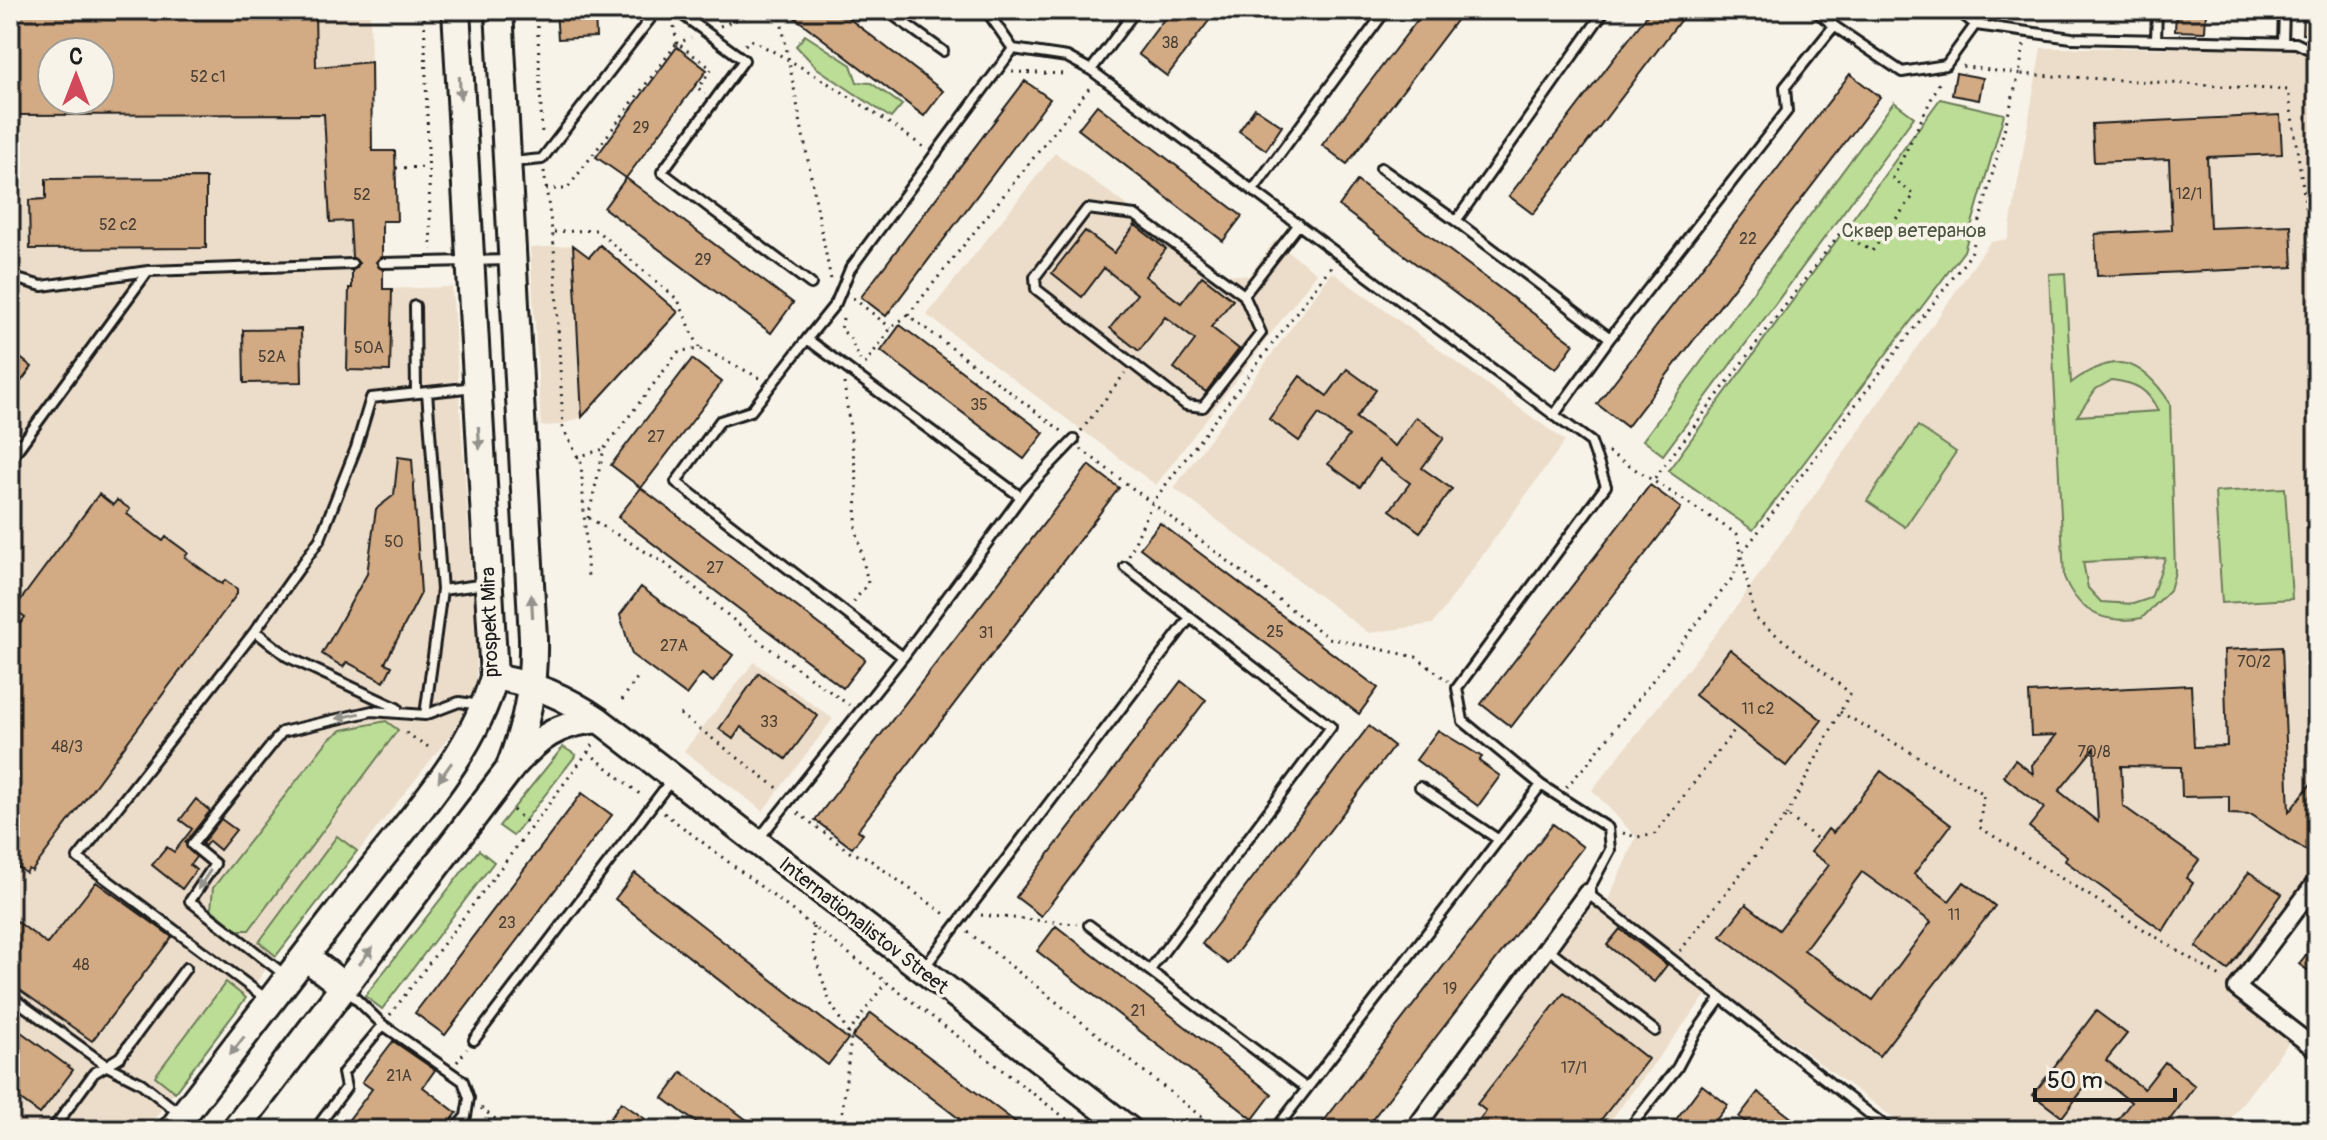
<svg xmlns="http://www.w3.org/2000/svg" width="2327" height="1140" font-family="Pangolin,sans-serif">
  <style>
    .built { fill: #ecddca; fill-rule: evenodd }
    .green { fill: #bbdd96; stroke: #6c7c59; stroke-width: 2; fill-rule: evenodd }
    .building { fill: #d2aa83; stroke: #1c1c1c; stroke-width: 2; fill-rule: evenodd }
    .lines { fill: none; stroke-linecap: round; stroke-linejoin: round }
    .lane-casing { stroke: #1c1c1c; stroke-width: 14 }
    .street-casing { stroke: #1c1c1c; stroke-width: 22 }
    .secondary-casing { stroke: #1c1c1c; stroke-width: 30 }
    .primary-casing { stroke: #1c1c1c; stroke-width: 32 }
    .path { stroke: #1c1c1c; stroke-width: 3; stroke-dasharray: 2 6; stroke-linecap: butt }
    .lane { stroke: #f7f3e8; stroke-width: 8 }
    .street { stroke: #f7f3e8; stroke-width: 16 }
    .secondary { stroke: #f7f3e8; stroke-width: 24 }
    .primary { stroke: #f7f3e8; stroke-width: 26 }
    .oneway { fill: #94928c }
    .labels { text-anchor: middle; stroke-width: 7; stroke-linejoin: round; paint-order: stroke }
    .number-label { font-size: 16px; fill: #4a4036 }
    .park-label { font-size: 20px; fill: #4c5641; stroke: #f7f3e8 }
    .street-label { font-size: 20px; fill: #1c1c1c; stroke: #f7f3e8 }
  </style>
  <rect width="100%" height="100%" fill="#f7f3e8"/>
  <filter id="ink" filterUnits="userSpaceOnUse"><feTurbulence type="fractalNoise" baseFrequency=".0125" numOctaves="2"/><feDisplacementMap in="SourceGraphic" scale="16" xChannelSelector="R" yChannelSelector="G"/><feConvolveMatrix kernelMatrix="1 2 1 2 8 2 1 2 1" color-interpolation-filters="sRGB"/></filter>
  <g filter="url(#ink)">
    <path class="built" d="M10,10H370L372,150L395,151L397,221L382,222L383,289L452,287L476,643V688L453,732L276,956L146,1130H10ZM52,52H100V100H52Z
      M2041,48H2299L2317,63V351L2310,352L2317,422V866L2230,993L2292,1038L2222,1130H1910L1714,985L1603,1130H1403L1582,880L1608,900L1636,837L1592,790L1733,612L1990,242L2008,239Z
      M1055,153L1222,274L1249,276L1274,241L1317,273L1156,485L927,315Z
      M573,245L589,257L600,245L678,312L582,417L560,425L541,426L530,248Z
      M1332,272L1565,441L1433,624L1369,633L1174,488Z
      M754,662L833,719L763,811L684,751Z"/>
    <path class="green" d="M805,35L851,65L857,82L871,83L902,105L891,118L817,68L796,46Z
      M1940,99L2004,114L1964,251L1753,530L1668,471Z
      M1894,102L1914,117L1663,455L1643,440Z
      M2065,273L2071,383C2113,352 2140,356 2170,403L2175,572L2170,590L2142,618C2105,625 2078,612 2064,577L2049,274ZM2112,380C2136,383 2148,389 2158,411L2077,416L2096,389ZM2165,558L2151,598L2133,604L2101,602L2088,588L2083,562Z
      M1918,426L1956,452L1905,527L1867,501Z
      M2285,488L2292,599L2222,603L2215,492Z
      M386,721L398,730L249,930H237L211,909L213,888L329,739L342,730Z
      M563,747L576,755L513,836L499,826Z
      M337,836L357,851L276,956L259,942Z
      M479,850L494,862L382,1009L365,996Z
      M226,982L246,998L175,1092L155,1076Z"/>
    <path class="building" d="M10,10H315L316,67L371,62L372,151H395L397,221H382V256L376,262L383,270V289H392L390,371L347,370L349,288H352V271L359,263L352,257L350,221L330,222L324,114L10,115ZM52,52H100V100H52Z
      M556,10H595L596,37L558,39Z
      M785,10H838L943,91L924,116Z
      M1171,10H1217L1167,76L1138,54Z
      M1425,10H1464L1347,164L1322,145Z
      M1651,10H1688L1533,214L1509,196Z
      M2176,10H2206L2205,32L2175,31Z
      M2303,10H2317V35L2302,34Z
      M677,47L707,70L626,178L596,157Z
      M1956,73L1983,78L1979,100L1952,95Z
      M1850,74L1880,97L1627,427L1597,404Z
      M1025,81L1050,99L886,316L861,297Z
      M1097,105L1242,216L1223,241L1078,129Z
      M1255,108L1282,126L1266,150L1239,131Z
      M2280,115L2282,154L2207,157L2210,228L2291,225L2293,267L2097,276L2095,234L2172,230L2169,159L2094,162L2092,124Z
      M206,178V248L30,249L29,200L46,199V179Z
      M626,178L793,303L771,333L604,208Z
      M1357,181L1574,344L1556,369L1339,206Z
      M1135,225L1166,249L1145,276L1181,303L1202,276L1233,300L1211,327L1239,349L1206,392L1174,368L1195,340L1165,317L1139,351L1110,328L1137,294L1104,268L1082,297L1052,273L1085,231L1114,253Z
      M573,245L589,257L600,245L678,312L582,417Z
      M900,325L1044,433L1024,459L881,351Z
      M301,329L302,382L244,383L243,330Z
      M10,350L32,367L10,396Z
      M692,359L722,382L641,488L611,465Z
      M1347,369L1376,390L1356,418L1395,446L1416,417L1444,438L1422,468L1452,489L1420,532L1390,510L1410,483L1379,460L1360,487L1328,464L1349,436L1319,414L1299,441L1269,419L1300,376L1327,396Z
      M398,457L412,459L421,593L385,663L392,666L384,682L347,662L343,667L322,654L367,574L376,509L394,495Z
      M1089,465L1119,488L858,830L863,834L852,848L815,820Z
      M1650,485L1681,508L1511,727L1481,704Z
      M641,488L865,659L843,688L618,517Z
      M99,494L113,505L117,500L130,509L127,514L163,541L166,537L188,553L185,557L222,584L225,580L237,589V594L32,871L29,869L26,873L13,864L17,859L10,854V638L25,617L14,609Z
      M1160,523L1378,688L1359,714L1140,548Z
      M641,587L733,655L713,682L702,674L686,695L632,655L620,615Z
      M2282,647L2289,812L2317,776V842L2310,853L2252,815L2229,814V796L2182,797L2181,767L2121,766L2123,806L2199,860L2186,878L2193,883L2163,931L2065,861L2067,856L2029,827L2044,808L2003,776L2015,760L2033,774L2032,765L2056,735L2031,736L2029,693L2191,685L2194,747L2227,746L2224,650ZM2094,748L2098,822L2059,791Z
      M1730,649L1822,720L1786,766L1695,695Z
      M759,673L818,716L786,759L741,727L733,739L719,729Z
      M1181,681L1206,700L1041,916L1016,897Z
      M1369,726L1394,746L1228,964L1202,944Z
      M1438,730L1482,757L1479,761L1500,776L1478,806L1416,760Z
      M1881,771L1951,825L1914,874L1949,901L1964,882L1995,906L1879,1056L1721,936L1746,904L1779,930L1829,865L1811,852L1828,829L1833,833ZM1862,872L1931,922L1873,1000L1804,950Z
      M582,793L612,815L445,1035L415,1013Z
      M196,799L210,811L185,843L196,857L190,865L196,870L182,889L152,865L167,847L174,852L192,829L180,820Z
      M221,819L236,830L220,850L209,841L205,846L202,844Z
      M1553,824L1583,847L1364,1130H1317Z
      M2249,872L2282,894L2228,970L2196,947Z
      M635,873L848,1039L828,1065L615,899Z
      M96,882L172,937L92,1041L10,983V916L47,944Z
      M1056,926L1272,1094L1253,1119L1037,951Z
      M1620,929L1667,965L1654,982L1607,945Z
      M2317,940V977L2299,964Z
      M1564,993L1648,1059L1593,1130H1471L1486,1111L1477,1104Z
      M2096,1011L2127,1034L2106,1060L2144,1089L2165,1062L2195,1086L2162,1130H2110L2131,1102L2095,1074L2062,1117L2033,1095Z
      M871,1013L1026,1130H974L852,1037Z
      M10,1024L73,1070L40,1114L10,1092Z
      M393,1041L435,1070L423,1087L457,1113L444,1130H341L372,1089L362,1082Z
      M682,1072L735,1111L760,1130H706L663,1098Z
      M1702,1085L1728,1105L1708,1130H1668Z
      M1758,1092L1807,1130H1756L1739,1117Z
      M621,1102L645,1119L637,1130H614L606,1124Z"/>
    <g class="lines">
      <defs>
        <path id="lane" d="M676,10L744,60L662,172L811,284
          M886,10L943,51
          M986,10L1013,49
          M1605,10L1456,221L1610,338L1554,415L1591,442L1606,486L1457,688L1463,721L1541,785L1608,828L1610,850L1587,893L1890,1130
          M1815,10L1834,26
          M1957,10L1976,25L2072,38L2296,43L2317,53
          M2156,40L2157,10
          M2283,42L2284,10
          M1091,70L1554,415
          M512,162L542,159L657,10
          M1381,168L1456,221
          M1253,190L1386,10
          M383,263L510,260
          M10,277L42,286L148,271L352,264
          M1244,295L1261,333L1203,407L1186,405L1036,289L1035,277L1087,209L1135,215L1244,295L1299,224
          M415,306L416,393
          M1610,338L1787,111L1785,87L1834,26L1902,72L1946,65L1986,10
          M807,339L751,411L720,421L676,482L903,657
          M427,392L442,590
          M10,460L148,271
          M1021,497L807,339L836,303L850,269L1013,49L1067,57L1091,70L1136,10
          M1125,567L1331,727L1150,970
          M255,631L288,657L397,708
          M425,715L442,590L486,584
          M1420,787L1499,840
          M757,841L903,657L1027,489L1074,440
          M1089,925L1306,1088
          M1547,948L1655,1031
          M923,969L1189,619
          M285,975L190,901L215,864L192,845L282,732L372,711L425,715L459,702L481,705
          M346,989L383,1025L463,1081L469,1098L466,1116L455,1130
          M10,996L107,1066L141,1083L180,1114
          M268,1000L78,858L255,631L320,539L356,448L371,398L475,387
          M474,1040L672,779
          M52,1130L94,1073L120,1057L186,968
          M315,1130L346,1088L343,1073L383,1025
          M1275,1130L1541,785
          M1628,1130L1677,1068L1695,1034L1721,998"/>
        <path id="street" d="M2317,881L2237,988L2317,1050
          M1414,1130L1587,893"/>
        <path id="secondary" d="M494,677C535,684 564,696 599,720L1130,1130
          M511,769C538,738 558,723 599,720"/>
        <path id="primary" d="M305,956L343,986
          M172,1130C236,1046 301,961 366,877C413,816 473,753 494,677L456,10
          M235,1130L509,770C527,723 534,689 533,638L499,10"/>
      </defs>
      <use href="#lane" class="lane-casing"/>
      <use href="#street" class="street-casing"/>
      <use href="#secondary" class="secondary-casing"/>
      <use href="#primary" class="primary-casing"/>
      <path class="path" d="M424,10L431,250
        M537,10L542,135
        M779,10L831,280
        M674,26L677,43L691,38
        M720,26L744,17L750,10
        M745,45L751,40C813,71 868,108 925,148
        M2024,45L2019,74L2288,90L2314,259H2317
        M1012,72L1068,74
        M396,168L428,167
        M544,171L554,246L563,428L581,463L588,578
        M546,189H567L677,43L712,69L698,88L705,94
        M554,232L596,230L678,300L700,350
        M853,298L891,328
        M908,315L1090,87
        M843,318L841,330L849,336L860,360
        M865,364L891,328L908,315L1063,432
        M844,383L857,482L856,528L868,583L852,604
        M1081,431L1125,373
        M1081,449L1329,638L1416,657L1448,681
        M1608,452L1737,534L1755,618L1850,693L1787,815
        M577,457L604,449
        M1655,478L1840,233L1872,251L1914,195L1893,178L1940,81
        M588,518L604,449L679,351L703,349L762,379
        M589,518L666,564L759,641L849,705
        M1129,556L1152,503L1332,265
        M622,700L637,678
        M1840,712L1984,794L1979,827L2222,978
        M680,714L779,789
        M406,733L433,750
        M588,752L642,796
        M1566,787L1589,762L1733,577L1742,553L1971,254L2019,74L1960,66
        M513,810L530,825
        M664,813L1081,1130
        M798,813L851,853L866,857L946,915
        M1623,833L1636,837L1654,835L1736,728
        M981,915L1077,924
        M813,927V950L829,1000L851,1038L840,1130
        M968,932L1218,1130
        M1680,951L1787,815L1820,841
        M390,1015L593,745
        M848,1034L886,982
        M457,1062L467,1049
        M481,1108L510,1130"/>
      <use href="#lane" class="lane"/>
      <use href="#street" class="street"/>
      <use href="#secondary" class="secondary"/>
      <use href="#primary" class="primary"/>
    </g>
    <defs><path id="oneway-solid" d="M-6-.8H1V-3.2L6.5 0L1 3.2V.8H-6Z" transform="scale(2)"/></defs>
    <g class="oneway">
      <use href="#oneway-solid" transform="translate(460 88) rotate(87)"/>
      <use href="#oneway-solid" transform="translate(479 438) rotate(87)"/>
      <use href="#oneway-solid" transform="translate(532 606) rotate(-93)"/>
      <use href="#oneway-solid" transform="translate(348 716) rotate(167)"/>
      <use href="#oneway-solid" transform="translate(445 772) rotate(125)"/>
      <use href="#oneway-solid" transform="translate(204 880) rotate(123)"/>
      <use href="#oneway-solid" transform="translate(366 956) rotate(-52)"/>
      <use href="#oneway-solid" transform="translate(237 1046) rotate(128)"/>
    </g>
  </g>
  <g class="labels">
    <g class="number-label">
      <text x="1170" y="48">38</text>
      <text x="208" y="82">52 с1</text>
      <text x="641" y="133">29</text>
      <text x="2189" y="199">12/1</text>
      <text x="362" y="200">52</text>
      <text x="118" y="230">52 с2</text>
      <text x="1748" y="244">22</text>
      <text x="703" y="265">29</text>
      <text x="369" y="353">50А</text>
      <text x="272" y="362">52А</text>
      <text x="979" y="410">35</text>
      <text x="656" y="442">27</text>
      <text x="394" y="547">50</text>
      <text x="715" y="573">27</text>
      <text x="1275" y="637">25</text>
      <text x="986" y="638">31</text>
      <text x="674" y="651">27А</text>
      <text x="2254" y="667">70/2</text>
      <text x="1758" y="714">11 с2</text>
      <text x="769" y="727">33</text>
      <text x="67" y="752">48/3</text>
      <text x="2094" y="757">70/8</text>
      <text x="1954" y="920">11</text>
      <text x="507" y="928">23</text>
      <text x="81" y="970">48</text>
      <text x="1450" y="994">19</text>
      <text x="1138" y="1016">21</text>
      <text x="1574" y="1073">17/1</text>
      <text x="399" y="1081">21А</text>
    </g>
    <g class="park-label">
      <text x="1914" y="237">Сквер ветеранов</text>
    </g>
    <g class="street-label">
      <text transform="translate(489 622) rotate(-92)" y="7">prospekt Mira</text>
      <text transform="translate(864 925) rotate(38)" y="7">Internationalistov Street</text>
    </g>
  </g>
  <rect width="2327" height="1140" fill="none" stroke="#f7f3e8" stroke-width="40"/>
  <rect x="20" y="20" width="2287" height="1100" fill="none" stroke="#1c1c1c" stroke-width="3" filter="url(#ink)"/>
  <g transform="translate(76 76)"><circle r="38" fill="#f7f3e8" stroke="#9f9d96" stroke-width="2"/>
  <path d="M0-6L14 30L0 20L-14 30Z" fill="#d1495b"/>
  <text y="-12" font-size="22" font-weight="bold" text-anchor="middle" fill="#1c1c1c">С</text>
  </g>
  <path d="M2035 1088v12h140v-12" fill="none" stroke="#1c1c1c" stroke-width="4"/>
  <text x="2047" y="1088" font-size="24" fill="#1c1c1c" stroke="#f7f3e8" stroke-width="6" paint-order="stroke">50 m</text>
</svg>
